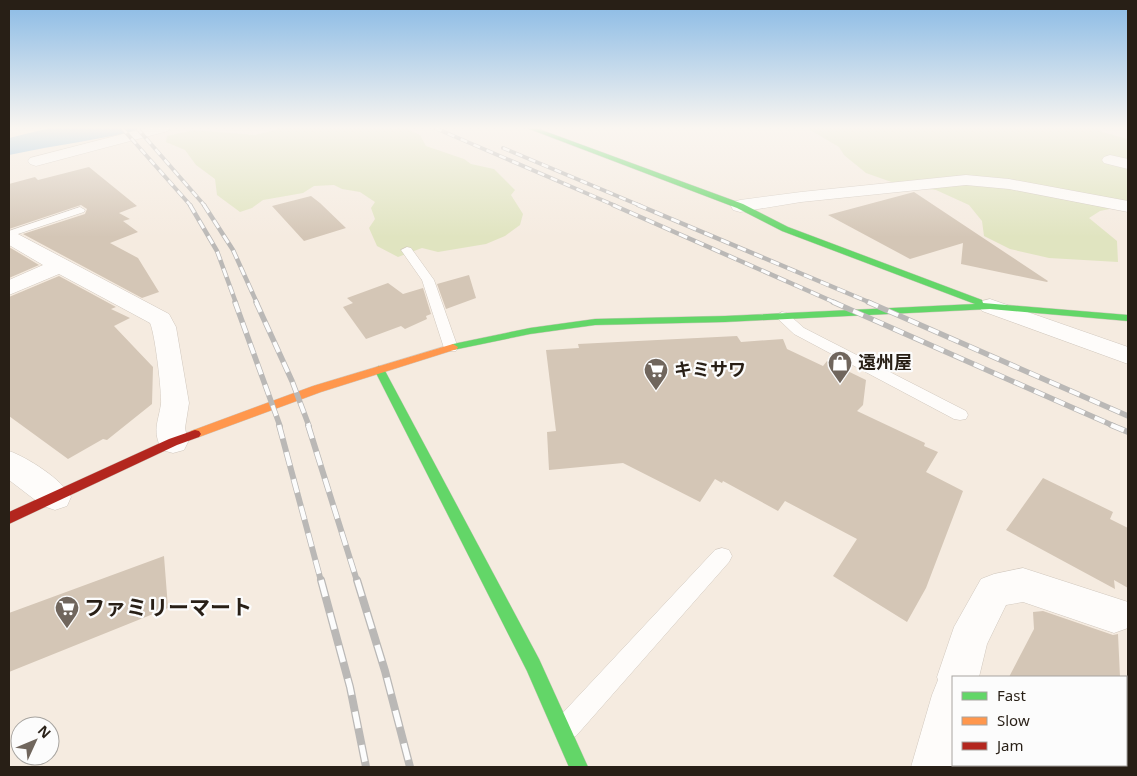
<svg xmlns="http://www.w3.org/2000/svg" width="1137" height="776" font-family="'Noto Sans','Noto Sans JP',sans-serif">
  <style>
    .green { fill: #e0e4c0 }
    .water { fill: #9bc4e0 }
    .building { fill: #d4c6b6 }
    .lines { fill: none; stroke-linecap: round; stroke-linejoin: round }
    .lane-casing { stroke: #d1c8be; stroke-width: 1 }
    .street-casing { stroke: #d1c8be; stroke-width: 1 }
    .fast-casing { stroke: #d1c8be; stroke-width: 1 }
    .slow-casing { stroke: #d1c8be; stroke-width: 1 }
    .jam-casing { stroke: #d1c8be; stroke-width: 1 }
    .lane { fill: #fefcfa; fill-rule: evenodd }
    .street { fill: #fefcfa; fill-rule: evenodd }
    .fast { fill: #63d668; fill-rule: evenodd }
    .slow { fill: #ff974d; fill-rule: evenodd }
    .jam { fill: #b3261e; fill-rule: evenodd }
    .rail-far4-casing { stroke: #bab8b6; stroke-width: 4 }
    .rail-far3-casing { stroke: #bab8b6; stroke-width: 4.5 }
    .rail-far2-casing { stroke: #bab8b6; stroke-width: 5.5 }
    .rail-far1-casing { stroke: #bab8b6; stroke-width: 6 }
    .rail-casing { stroke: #bab8b6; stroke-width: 8 }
    .rail-far4 { stroke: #fcfcfc; stroke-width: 2.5; stroke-dasharray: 7; stroke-linecap: butt }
    .rail-far3 { stroke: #fcfcfc; stroke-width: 3; stroke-dasharray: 9; stroke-linecap: butt }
    .rail-far2 { stroke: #fcfcfc; stroke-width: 4; stroke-dasharray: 11; stroke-linecap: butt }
    .rail-far1 { stroke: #fcfcfc; stroke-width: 4.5; stroke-dasharray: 14; stroke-linecap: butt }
    .rail { stroke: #fcfcfc; stroke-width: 5.5; stroke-dasharray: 17; stroke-linecap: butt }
    .labels { text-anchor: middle; stroke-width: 4.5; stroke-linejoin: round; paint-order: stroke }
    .poi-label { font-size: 18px; font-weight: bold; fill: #281f16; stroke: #fcfcfc; text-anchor: start }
    .near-poi-label { font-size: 21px; font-weight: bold; fill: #281f16; stroke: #fcfcfc; text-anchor: start }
  </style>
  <rect width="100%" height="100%" fill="#f5ebe0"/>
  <path class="green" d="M283,128L407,129L420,135L426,146L464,159L471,164L494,169L515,190L511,195L523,214L520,225L505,236L486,244L438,252L422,248L398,257L377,246L369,228L375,219L371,208L375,202L360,192L342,189L334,185L314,186L303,193L263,200L252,208L240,212L217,195L215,179L196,165L185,150L166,142L167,136L194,130L255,135Z
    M807,128H1099L1102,132L1128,139V205L1100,211L1089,218L1117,241L1118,262L1049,258L1010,249L984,236L982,221L969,205L936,190L900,185L866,173L844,155L839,147Z"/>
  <path class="water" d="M50,128H149C103,139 56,145 9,155V138Z"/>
  <path class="building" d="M89,167L137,206L119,213L130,219L123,221L138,232L110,243L138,258L159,292L142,298L23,234L85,214L87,209L81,205L9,229V184L35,177L38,180Z
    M914,192L1048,281L1047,282L961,264L963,243L910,259L828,215Z
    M311,196L320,203L346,228L304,241L272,206Z
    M9,247L39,265L9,278Z
    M469,275L476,298L446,309L437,284Z
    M59,276L116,307L111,309L130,318L114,326L153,367L152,404L107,440L103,439L68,459L9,416V297Z
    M388,283L403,294L423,288L431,314L426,316L427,319L405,329L401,326L366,339L343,307L353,303L347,298Z
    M737,336L741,342L783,339L787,349L823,366L827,361L866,380L863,405L857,411L925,443L924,446L938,452L926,472L963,491L926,588L907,622L833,576L857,539L785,501L778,511L723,481L722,483L715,479L700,502L623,463L549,470L547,432L556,431L546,350L579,348L578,344Z
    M1043,478L1113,512L1110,519L1128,528V588L1114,580L1115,589L1006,530Z
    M164,556L168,608L9,672V613Z
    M1043,611L1113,635L1118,634L1120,677H1009L1034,629L1033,612Z"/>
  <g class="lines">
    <defs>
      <path id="lane" d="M80,207L85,210L84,212L9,237V231Z
        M407,247L411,248L434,280L458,348L456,351H446L444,348L422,280L401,250Z
        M782,312L787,313L804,328L966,411L968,415L966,419L960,420L954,419L794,334L775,316Z
        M722,548L729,550L732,556L729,562L576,736L567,739L558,736L555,727L558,718L715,550Z"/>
      <path id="street" d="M146,128H170L168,131L36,166L30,164L28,161L30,158Z
        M1110,155L1128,159V169L1104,163L1102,160L1104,157Z
        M966,175L1009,179L1128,201V212L1009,189L966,185L801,202L740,212L733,210L731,206L733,202L740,200L801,192Z
        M9,231L16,233L169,314L176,327L189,403L185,428L188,442L184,450L173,453L162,450C152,431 158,423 161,404C162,393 155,333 150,323L59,274L9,295V280L43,265L9,245Z
        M990,299L1128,347V364L982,311L978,306L982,301Z
        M9,451C27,457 63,480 71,497L67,506L55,510L43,506L9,480Z
        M1023,568L1128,602V628L1114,633L1023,602L1006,605L987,644L979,677H953V765H958L957,767H911L932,695L938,680L937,677L954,627L981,579L994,574Z"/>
      <path id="fast" d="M527,128H536L743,204L788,227L982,300L983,303L1128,315V321L990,309L725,322L595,325L530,334L453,350L449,349L448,347L453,344L530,328L595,319L725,316L975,304L782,231L737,208Z
        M379,366L384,369L539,659L588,767H569L527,671L374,369Z"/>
      <path id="slow" d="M453,344L458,347L457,349L321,392L199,437H191L189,434L191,431L313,386Z"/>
      <path id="jam" d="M195,430L199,431L201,434L199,437L177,445L9,524V512L169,439Z"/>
    </defs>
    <use href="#lane" class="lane-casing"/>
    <use href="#street" class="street-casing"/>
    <use href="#fast" class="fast-casing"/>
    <use href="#slow" class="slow-casing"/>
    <use href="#jam" class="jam-casing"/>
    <use href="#lane" class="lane"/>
    <use href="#street" class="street"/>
    <use href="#fast" class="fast"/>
    <use href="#slow" class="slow"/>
    <use href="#jam" class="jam"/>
    <defs>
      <path id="rail-far4" d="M122,128L191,206
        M137,128L205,206
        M435,128L616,206
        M503,148L641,206"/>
      <path id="rail-far3" d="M190,205L217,251L236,303
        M204,205L233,250L257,303
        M613,205L836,303
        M638,205L871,303"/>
      <path id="rail-far2" d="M235,302L280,426
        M256,302L292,381L309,426
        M833,302L1114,426
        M868,302L1128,416"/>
      <path id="rail-far1" d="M279,425L321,581
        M308,425L357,581
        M1111,425L1128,432"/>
      <path id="rail" d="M321,580L350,687L366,767
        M357,580L385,671L410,767"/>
    </defs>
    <use href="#rail-far4" class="rail-far4-casing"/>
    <use href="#rail-far3" class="rail-far3-casing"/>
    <use href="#rail-far2" class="rail-far2-casing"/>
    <use href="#rail-far1" class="rail-far1-casing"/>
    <use href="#rail" class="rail-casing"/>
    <use href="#rail-far4" class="rail-far4"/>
    <use href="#rail-far3" class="rail-far3"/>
    <use href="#rail-far2" class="rail-far2"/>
    <use href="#rail-far1" class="rail-far1"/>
    <use href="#rail" class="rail"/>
  </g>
  <linearGradient id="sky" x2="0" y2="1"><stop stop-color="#89bae5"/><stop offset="0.54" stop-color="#faf6f1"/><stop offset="1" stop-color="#faf6f1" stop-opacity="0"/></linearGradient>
  <rect width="1137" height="237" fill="url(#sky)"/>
  <defs>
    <symbol id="shop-pin" viewBox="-11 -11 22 30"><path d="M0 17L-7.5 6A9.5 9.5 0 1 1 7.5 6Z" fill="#70665d" stroke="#fcfcfc"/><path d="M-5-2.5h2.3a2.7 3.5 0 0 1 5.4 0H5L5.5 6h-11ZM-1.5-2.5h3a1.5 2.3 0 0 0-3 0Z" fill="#fff"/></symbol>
    <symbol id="supermarket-pin" viewBox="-11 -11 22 30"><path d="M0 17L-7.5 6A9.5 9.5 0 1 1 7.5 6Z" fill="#70665d" stroke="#fcfcfc"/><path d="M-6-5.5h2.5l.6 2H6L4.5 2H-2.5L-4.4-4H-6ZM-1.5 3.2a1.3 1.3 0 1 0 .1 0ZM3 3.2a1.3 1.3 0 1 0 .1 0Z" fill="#fff"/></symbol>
  </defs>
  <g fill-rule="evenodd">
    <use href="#shop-pin" x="826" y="349" width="28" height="38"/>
    <use href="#supermarket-pin" x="642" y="356" width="28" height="38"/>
    <use href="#supermarket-pin" x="53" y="594" width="28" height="38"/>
  </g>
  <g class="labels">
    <g class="poi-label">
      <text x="858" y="369">遠州屋</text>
      <text x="674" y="376">キミサワ</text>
    </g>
    <g class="near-poi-label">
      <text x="84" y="615">ファミリーマート</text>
    </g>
  </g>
  <rect width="1137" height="776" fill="none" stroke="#281f16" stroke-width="20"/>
  <rect x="952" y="676" width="175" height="90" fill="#fcfcfc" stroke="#a7a4a0"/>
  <rect x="962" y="692" width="25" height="8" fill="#63d668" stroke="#a7a4a0"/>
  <text x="997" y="701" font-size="15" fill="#281f16">Fast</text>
  <rect x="962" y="717" width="25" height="8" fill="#ff974d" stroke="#a7a4a0"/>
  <text x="997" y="726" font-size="15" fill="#281f16">Slow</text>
  <rect x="962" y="742" width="25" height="8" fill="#b3261e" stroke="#a7a4a0"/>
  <text x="997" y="751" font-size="15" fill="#281f16">Jam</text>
  <g transform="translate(35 741) rotate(46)"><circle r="24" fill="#fcfcfc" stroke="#a7a4a0"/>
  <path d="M0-4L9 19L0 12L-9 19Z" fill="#70665d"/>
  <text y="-8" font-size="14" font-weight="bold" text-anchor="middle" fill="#281f16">N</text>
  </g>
</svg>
